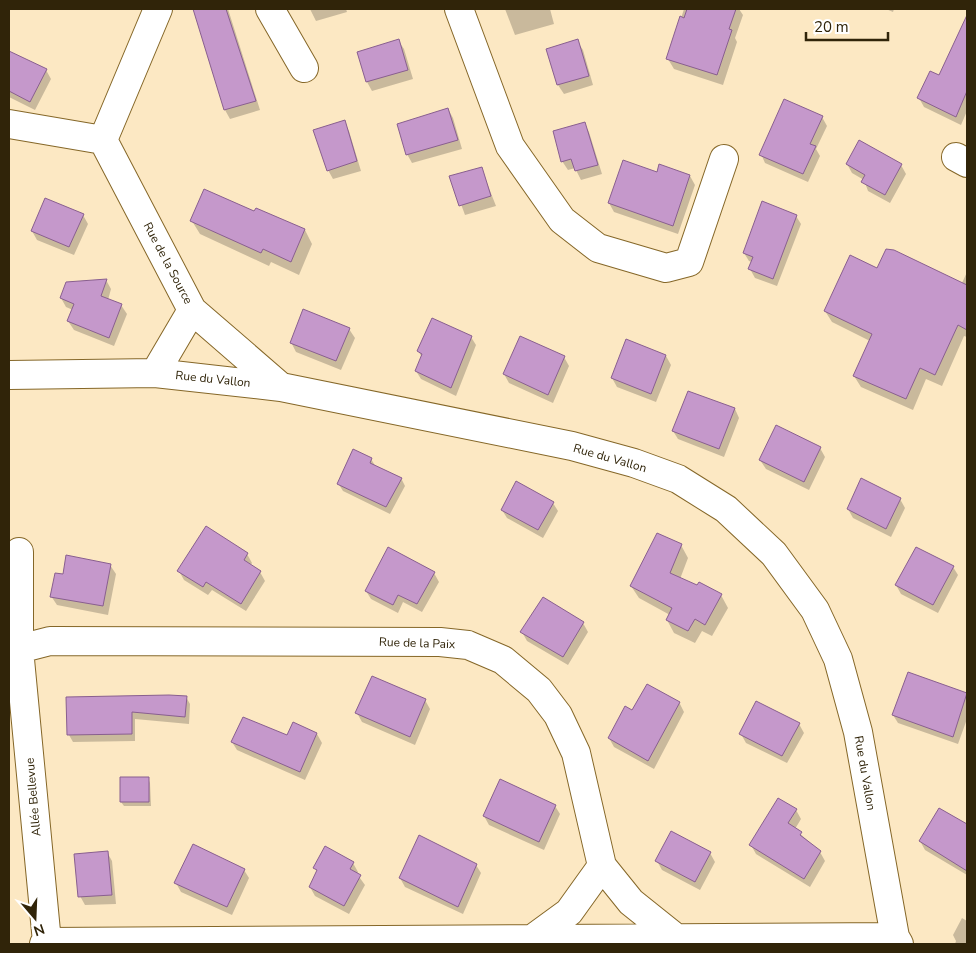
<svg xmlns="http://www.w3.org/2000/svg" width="976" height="953" font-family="'Nunito Sans',sans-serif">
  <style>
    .shadow { fill: #0003 }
    .building { fill: #c598cb; stroke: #895f8f }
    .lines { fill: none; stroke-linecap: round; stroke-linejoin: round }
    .minor-casing { stroke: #856728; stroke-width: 30 }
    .minor { stroke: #fff; stroke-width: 28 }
    .labels { text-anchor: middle; stroke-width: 4; stroke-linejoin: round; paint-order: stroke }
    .street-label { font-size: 12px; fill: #302409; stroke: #fff }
  </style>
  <rect width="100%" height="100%" fill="#fce8c3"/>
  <path class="shadow" d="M195,9H228L260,110L230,119L225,110Z
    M310,9H346L347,12L316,21Z
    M505,9H550L554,24L515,35Z
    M684,9H739L743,15L735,38L737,42L723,85L674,69L668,59Z
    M886,9H894L893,12Z
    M398,40L404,49L413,79L372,91L367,82L359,53Z
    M577,41L583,50L593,85L564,94L558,85Z
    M953,48L967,55V111L961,125L924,107L919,98L939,77Z
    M9,52L46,70L51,79L35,110L9,97Z
    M448,109L453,118L462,149L412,163L407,154Z
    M822,117L827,126L816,149L820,156L808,182L765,163L761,154Z
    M344,122L349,131L361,171L333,179L328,170Z
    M584,123L589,132L602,174L581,180L575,168L568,170L562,161Z
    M847,164L901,165L906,174L890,203L868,191L864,180L852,173Z
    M481,168L496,206L465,215L451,177Z
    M657,174L690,176L695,185L678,234L614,212L609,203Z
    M256,209L305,230L312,244L299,275L271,262L269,266L200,234L192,221L255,213Z
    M83,215L88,224L74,255L37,240L32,231Z
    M796,216L801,224L777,286L755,278L750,269L752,262L749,261L744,253Z
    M878,270L962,283L967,272V337L964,336L942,386L926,379L913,410L861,387L854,376L870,341L832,322L825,311Z
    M106,280L111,289L108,300L121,305L127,314L114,346L74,330L68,321L73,310L66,307L61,298Z
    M349,329L355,338L341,370L296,352L291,342Z
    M471,337L476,345L456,396L421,379L416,371L422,357L418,351Z
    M666,356L671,365L656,402L617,387L612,378Z
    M564,357L569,366L553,403L509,383L504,374Z
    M689,393L735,409L739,418L724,457L678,439L673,431Z
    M820,448L825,457L809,490L766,469L760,460Z
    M371,459L376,467L401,478L405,486L390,514L343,491L338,483Z
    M900,499L905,508L891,537L853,518L848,509Z
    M553,503L558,511L543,538L507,518L502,510Z
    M681,545L688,558L680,579L721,595L728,608L712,636L702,631L695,643L674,633L667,620L670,615L639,598L631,586Z
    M247,554L252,563L250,566L260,572L265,581L246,611L212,590L208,595L184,580L179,571Z
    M110,565L116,574L108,615L57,605L51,596L64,576Z
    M953,567L958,575L938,613L901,594L896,585Z
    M434,573L439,582L422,612L403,602L398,613L371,599L366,591Z
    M543,599L583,623L588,632L568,665L527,641L522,632Z
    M909,674L967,694V719L958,744L898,723L893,715Z
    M186,697L190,704L189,724L135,719V741L73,742L69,735L67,699Z
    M425,700L430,709L415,745L362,722L357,713Z
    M679,702L684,712L654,769L614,747L609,738L633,712Z
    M294,724L317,734L322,743L305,780L237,750L232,742L288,737Z
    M799,724L804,733L787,763L746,743L741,734Z
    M148,778L150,783L151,806H124L121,802Z
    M555,806L560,814L544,850L489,825L484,816Z
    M940,809L967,826V875L925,850L920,841Z
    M796,810L801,819L795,829L820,852L825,861L810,887L756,854L751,845Z
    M107,852L112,861L116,904L85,905L80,896Z
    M710,853L715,862L700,890L662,870L657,861Z
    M353,863L358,872L357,874L365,885L349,914L315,896L310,887L318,872L315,868Z
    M476,865L481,873L463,914L405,887L400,878Z
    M244,870L249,878L232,915L181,892L176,883Z
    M962,918L967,921V944H955L956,941L953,935Z"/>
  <path class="building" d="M193,9H226L256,101L224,110Z
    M687,9H736L729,29L732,30L717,75L666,59L680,16L684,18Z
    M967,15V91L956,117L917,98L930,71L939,75Z
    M399,39L408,70L366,82L357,52Z
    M578,39L589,76L557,85L546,49Z
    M9,51L47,69L30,102L9,91Z
    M784,99L823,116L810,144L816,146L803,174L759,155Z
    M448,108L458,140L406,155L397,124Z
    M345,120L357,161L327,171L313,130Z
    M585,122L598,165L575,171L571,159L561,162L553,131Z
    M859,140L902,164L885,195L861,182L865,175L846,164Z
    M623,160L657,172L659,164L690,175L673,226L608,203Z
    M482,167L491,196L459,206L449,176Z
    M204,189L254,211L256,208L305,229L291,262L263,249L261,253L190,221Z
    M45,198L84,214L69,247L31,231Z
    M762,201L797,215L773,279L748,269L753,257L743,253Z
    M886,249L894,250L967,285V330L958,325L935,375L920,368L906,399L853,376L872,334L824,311L850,255L877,268Z
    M107,279L101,296L122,304L109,338L67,321L74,304L60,298L66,282Z
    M303,309L350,328L336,361L290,343Z
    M432,318L472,336L451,388L415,371L422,354L417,351Z
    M520,336L565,356L548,395L503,374Z
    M626,339L666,355L651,394L611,378Z
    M688,391L735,408L719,449L672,431Z
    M776,425L821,447L804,482L759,460Z
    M353,449L372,458L370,463L402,478L386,507L337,484Z
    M861,478L901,498L886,529L847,509Z
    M516,481L554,502L538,530L501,510Z
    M206,526L248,553L244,560L261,571L241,604L206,582L203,587L177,571Z
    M657,533L682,544L670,573L697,585L699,582L722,594L705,625L695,619L688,631L666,620L672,608L630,586Z
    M388,547L435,572L417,604L398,595L393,605L365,591Z
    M916,547L954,566L933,605L895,585Z
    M66,555L111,564L103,606L50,597L55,573L63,574Z
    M543,597L584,622L563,657L520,632Z
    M908,672L967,693L953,737L892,715Z
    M372,676L426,699L410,737L355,713Z
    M647,684L680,702L648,761L608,738L625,706L632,710Z
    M169,695L187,696L185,717L132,712V734L67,735L66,697Z
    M756,701L800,723L782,756L739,734Z
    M243,717L287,735L293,722L317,733L300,772L231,742Z
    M120,777H149V802H120Z
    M500,779L556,805L539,842L483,816Z
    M778,798L797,809L788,823L802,832L800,835L821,851L804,879L749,845Z
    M939,808L967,824V871L919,841Z
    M671,831L711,852L695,882L655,861Z
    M419,835L477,864L458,907L399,878Z
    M193,844L245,869L227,907L174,883Z
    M325,846L354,862L350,869L361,875L344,906L309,887L317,870L313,868Z
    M108,851L112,895L78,897L74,854Z"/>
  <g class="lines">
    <defs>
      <path id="minor" d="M270,9L304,68
        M459,9L510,146L562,220L598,248L666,268L689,262L724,159
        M9,124L103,140L192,310L281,387
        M103,140L158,9
        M956,157L967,163
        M155,373L192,310
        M9,375L155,373L281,387L572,446L634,463L678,479L726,509L774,554L815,610L838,659L858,732L895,937L899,944
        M19,552V649L47,942L44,944
        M19,649L50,641L440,642L468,645L503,660L539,690L558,715L576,753L602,866L631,902L676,938
        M532,939L569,912L602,866
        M47,942L895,937"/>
    </defs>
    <use href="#minor" class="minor-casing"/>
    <use href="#minor" class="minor"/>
  </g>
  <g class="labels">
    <g class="street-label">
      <text transform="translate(168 263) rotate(62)" y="4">Rue de la Source</text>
      <text transform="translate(213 379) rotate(6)" y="4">Rue du Vallon</text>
      <text transform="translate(610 458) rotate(16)" y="4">Rue du Vallon</text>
      <text transform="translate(417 643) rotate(2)" y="4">Rue de la Paix</text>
      <text transform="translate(865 773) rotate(80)" y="4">Rue du Vallon</text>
      <text transform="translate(33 797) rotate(-95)" y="4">Allée Bellevue</text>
    </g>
  </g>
  <rect width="976" height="953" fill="none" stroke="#302409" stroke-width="20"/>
  <g transform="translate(35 918) rotate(161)" stroke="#ffffff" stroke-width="4" paint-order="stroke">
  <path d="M0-4L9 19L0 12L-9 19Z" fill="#302409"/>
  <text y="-8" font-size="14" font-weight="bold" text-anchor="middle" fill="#302409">N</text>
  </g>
  <path d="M806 32v8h82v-8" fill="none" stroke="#302409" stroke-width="2.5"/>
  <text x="814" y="32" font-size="15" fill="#302409" stroke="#ffffff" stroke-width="4" paint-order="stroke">20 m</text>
</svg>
